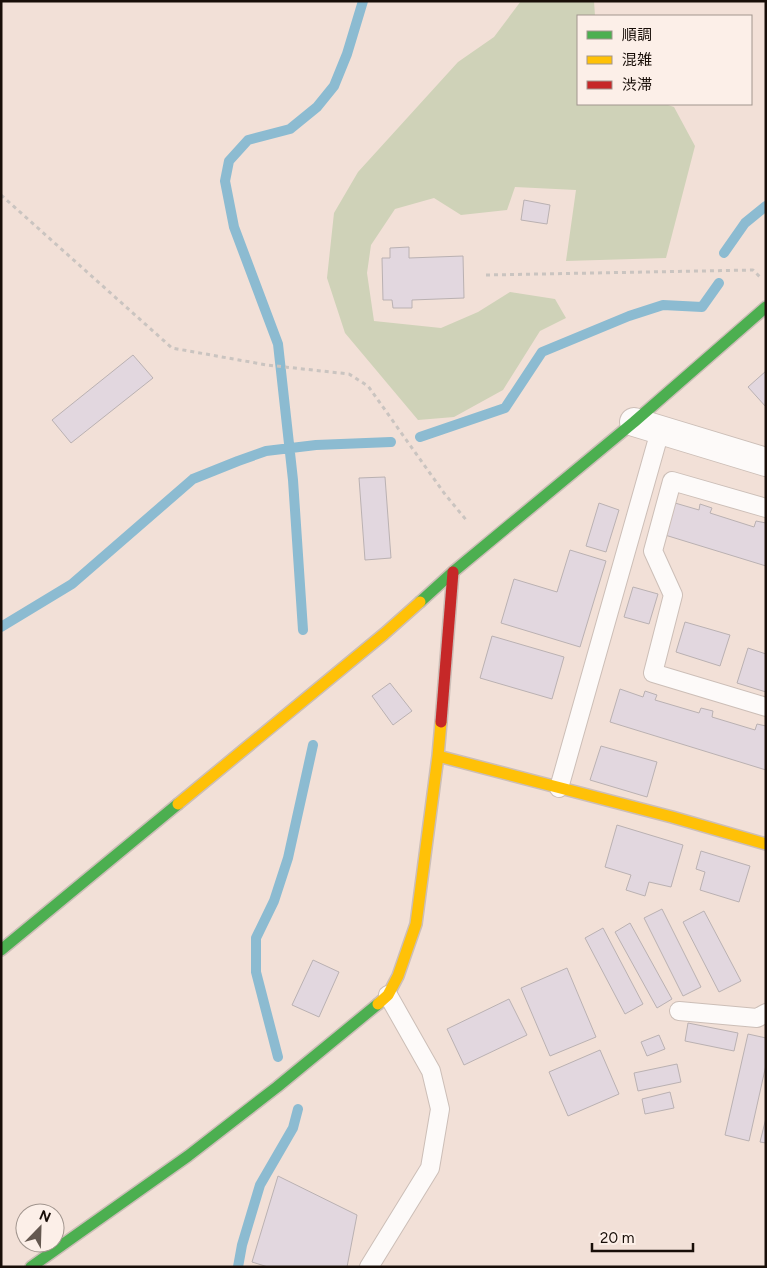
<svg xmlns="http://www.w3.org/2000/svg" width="767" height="1268" font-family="Figtree,'Noto Sans JP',sans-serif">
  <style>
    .green { fill: #cfd2b8 }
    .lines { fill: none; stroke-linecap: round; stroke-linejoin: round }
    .stream { stroke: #8cbbd1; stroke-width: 10 }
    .building { fill: #e2d7df; stroke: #bab1b2 }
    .lane-casing { stroke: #ccbeb7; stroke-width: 20 }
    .street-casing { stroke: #ccbeb7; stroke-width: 30 }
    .fast-casing { stroke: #ccbeb7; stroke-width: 14 }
    .slow-casing { stroke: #ccbeb7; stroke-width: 14 }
    .jam-casing { stroke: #ccbeb7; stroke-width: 14 }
    .path { stroke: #cac4c0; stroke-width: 3; stroke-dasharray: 4 4; stroke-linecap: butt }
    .lane { stroke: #fdfaf9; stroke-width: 18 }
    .street { stroke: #fdfaf9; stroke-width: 28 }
    .fast { stroke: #4caf50; stroke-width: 11 }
    .slow { stroke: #ffc107; stroke-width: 11 }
    .jam { stroke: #c62828; stroke-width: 11 }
  </style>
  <rect width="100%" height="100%" fill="#f2e0d7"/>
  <path class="green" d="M521,1H594L595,16H578V104H665L674,107L695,146L666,258L566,261L576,190L515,187L507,210L461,215L434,198L395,209L371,245L367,273L374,321L441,328L478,312L510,292L555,299L566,318L540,331L503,390L454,417L418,420L345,333L327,278L334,213L358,172L458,62L494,37Z"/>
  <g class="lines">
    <path class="stream" d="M724,253L745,223L766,206
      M420,437L505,408L542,352L629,316L663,305L702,307L719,283
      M1,627L72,584L193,479L238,461L266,451L316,445L391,442
      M303,630L293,480L278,344L234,227L225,181L229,161L248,140L290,129L317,107L334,86L347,54L363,1
      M278,1057L256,972V938L274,901L288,858L313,745
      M238,1267L242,1245L260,1185L293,1128L298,1109"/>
  </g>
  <path class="building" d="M524,200L550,205L547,224L521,220Z
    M409,247V258L463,256L464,298L412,300V308H393L392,300H383L382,258H390V248Z
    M133,355L153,378L71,443L52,420Z
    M766,371V407L748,387Z
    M385,477L391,558L365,560L359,478Z
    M599,503L619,510L606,552L586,546Z
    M675,503L699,510L700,504L712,508L710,513L754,527L756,521L766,523V566L665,535Z
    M570,550L606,561L580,647L501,623L514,579L557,592Z
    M633,587L658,594L649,624L624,617Z
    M685,622L730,635L720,666L676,652Z
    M492,636L564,657L552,699L480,678Z
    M748,648L766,654V692L737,683Z
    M390,683L412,711L393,725L372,696Z
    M620,689L643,697L645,691L657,695L655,700L699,713L701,708L713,711L712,717L755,730L757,724L766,726V770L610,722Z
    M601,746L657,762L647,797L590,780Z
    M617,825L683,845L671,887L649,882L645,896L626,890L631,875L605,867Z
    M701,851L750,866L739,902L700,890L705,872L696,869Z
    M662,909L701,987L683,996L644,918Z
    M704,911L741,981L719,992L683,922Z
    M630,923L672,999L657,1008L615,932Z
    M603,928L643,1004L625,1014L585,938Z
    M313,960L339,972L319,1017L292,1005Z
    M567,968L596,1037L550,1056L521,988Z
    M509,999L527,1035L464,1065L447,1029Z
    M688,1023L738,1033L734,1051L685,1041Z
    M748,1034L766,1038V1065L749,1141L725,1135Z
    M659,1035L665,1049L647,1056L641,1042Z
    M600,1050L619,1094L568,1116L549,1072Z
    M677,1064L681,1082L638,1091L634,1073Z
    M670,1092L674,1108L645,1114L642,1099Z
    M766,1118V1143L760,1142Z
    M278,1176L357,1215L347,1267H268L252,1262Z"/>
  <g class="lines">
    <defs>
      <path id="lane" d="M766,508L672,481L653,551L673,595L653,673L766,707
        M559,788L660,431
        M679,1011L757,1018L766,1013
        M369,1267L430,1168L440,1109L431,1071L388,995"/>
      <path id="street" d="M634,422L766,462"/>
      <path id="fast" d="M420,602L453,572L634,422L766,307
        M1,950L178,804
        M31,1267L188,1156L277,1087L378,1004"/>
      <path id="slow" d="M438,756L672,817L766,844
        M178,804L384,634L420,602
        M378,1004L388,995L398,976L416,924L438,756L441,722"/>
      <path id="jam" d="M441,722L453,572"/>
    </defs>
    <use href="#lane" class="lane-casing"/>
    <use href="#street" class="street-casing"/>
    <use href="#fast" class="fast-casing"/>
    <use href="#slow" class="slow-casing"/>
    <use href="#jam" class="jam-casing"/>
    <path class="path" d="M1,195L172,348L267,365L349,374L368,386L444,493L467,521
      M486,275L753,270L760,277"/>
    <use href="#lane" class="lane"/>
    <use href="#street" class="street"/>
    <use href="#fast" class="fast"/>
    <use href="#slow" class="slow"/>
    <use href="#jam" class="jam"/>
  </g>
  <rect width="767" height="1268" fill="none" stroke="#180e08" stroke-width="5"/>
  <rect x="577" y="15" width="175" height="90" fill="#fcefe8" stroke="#a1958e"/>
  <rect x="587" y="31" width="25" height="8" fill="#4caf50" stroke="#a1958e"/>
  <text x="622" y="40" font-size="15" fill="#180e08">順調</text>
  <rect x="587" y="56" width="25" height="8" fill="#ffc107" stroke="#a1958e"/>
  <text x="622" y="65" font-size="15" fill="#180e08">混雑</text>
  <rect x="587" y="81" width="25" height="8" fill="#c62828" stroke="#a1958e"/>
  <text x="622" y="90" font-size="15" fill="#180e08">渋滞</text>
  <g transform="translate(40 1228) rotate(23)"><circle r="24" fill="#fcefe8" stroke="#a1958e"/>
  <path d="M0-4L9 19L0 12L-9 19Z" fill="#645850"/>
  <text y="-8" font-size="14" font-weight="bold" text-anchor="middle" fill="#180e08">N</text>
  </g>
  <path d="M592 1243v8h101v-8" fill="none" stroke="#180e08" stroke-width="2.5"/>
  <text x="600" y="1243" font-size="15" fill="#180e08" stroke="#fcefe8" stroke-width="4" paint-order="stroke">20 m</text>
</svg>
